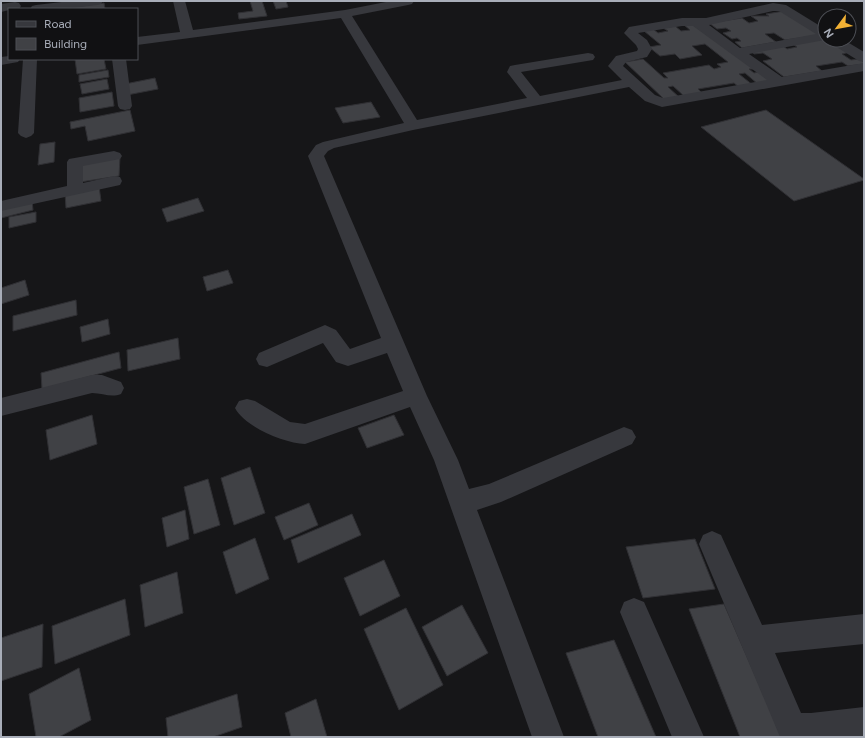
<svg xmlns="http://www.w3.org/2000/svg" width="865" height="738" font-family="Figtree,sans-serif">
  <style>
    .building { fill: #404145; stroke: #303034 }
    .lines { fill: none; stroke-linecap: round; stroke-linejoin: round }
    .minor { fill: #37383d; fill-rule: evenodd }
  </style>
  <rect width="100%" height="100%" fill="#161618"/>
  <path class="building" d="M250,1H262L267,16L239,19L238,13L253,11Z
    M273,1H286L288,7L276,9Z
    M104,3L105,9H60Z
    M784,11L821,35L785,40L774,33L765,34L776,42L742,48L735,42L741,41L737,38L732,39L723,33L731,31L726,28L717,29L709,23L742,18L749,23L758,21L751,16H769L766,14Z
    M692,24L754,69H749L754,73L758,72L772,82L759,85L745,73L739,74L754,86L740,88L734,83L698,89L702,93L684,96L673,86L668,87L679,97L665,100L625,62L643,59L664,78H668L663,73L709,65L714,69L721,67L717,64L728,62L705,44L692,46L702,55L680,59L675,54L660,56L649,47L661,45L644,31L653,29L658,33L668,31L663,28L675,26L681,31L690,30L684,25Z
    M825,38V40H831L850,52L842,54L851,60L859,59L864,62V64L848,66L842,62L816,66L822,71L784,77L763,61L772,59L763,53L754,54L751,51L782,45L787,49L797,47L791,43Z
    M75,59H104L106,69L77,74Z
    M108,70L109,77L79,82V75Z
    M155,78L158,89L127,95L125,84Z
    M107,79L109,89L82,94L80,84Z
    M112,92L114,106L80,112L79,98Z
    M371,102L380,117L343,123L335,108Z
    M130,110L135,131L88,141L85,126L71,129L70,122Z
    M766,110L864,179V180L794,201L701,127Z
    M55,142L54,162L38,165L40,144Z
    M120,157L119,176L80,182L82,162Z
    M99,186L101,201L66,208L65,193Z
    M198,198L204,211L167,222L162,209Z
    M32,200L33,210L1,218V207Z
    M36,212V222L9,228V217Z
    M228,270L233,283L207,291L203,277Z
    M25,280L29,295L1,304V288Z
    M76,300L77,315L13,331V316Z
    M108,319L110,334L82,342L80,327Z
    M178,338L180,359L128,371L127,350Z
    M119,352L121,368L42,389L41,373Z
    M92,415L97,444L50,460L46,430Z
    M394,415L404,435L367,448L358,428Z
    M250,467L265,513L234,525L221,478Z
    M208,479L220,525L194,534L184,487Z
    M309,503L318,525L284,540L275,517Z
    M185,510L189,539L167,547L162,518Z
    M352,514L361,535L298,563L291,540Z
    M255,538L269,579L236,594L223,552Z
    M695,539L715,589L643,598L626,547Z
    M384,560L400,596L360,616L344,578Z
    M177,572L183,613L145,627L140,585Z
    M125,599L130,635L55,664L52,626Z
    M724,604L782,737H740L689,609Z
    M462,605L488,653L447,676L422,627Z
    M406,608L443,685L399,710L364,629Z
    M43,624L42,667L1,681V638Z
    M614,640L656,737H598L566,653Z
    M79,668L91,720L59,737H36L29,694Z
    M237,694L242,727L213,737H168L166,718Z
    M316,699L327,737H291L285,713Z"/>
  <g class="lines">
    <path class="minor" d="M70,1H103L101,4L97,5L63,9H30L32,6L36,5Z
      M173,1H185L193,30L345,10L391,1H414L412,4L408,5L352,16L417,120L527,98L507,72L510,66L515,65L588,53L593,54L595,57L593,60L521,72L540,96L622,80L608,66L616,56L637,51L638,49L636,45L624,33L629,27L682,18H706L773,3L786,5L825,29V40L749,54L782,77L864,63V71L662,107L645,101L629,87L413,130L334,148L328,151L324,156L427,396L458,460L469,489L489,484L624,427L632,430L636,437L632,444L501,502L477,510L564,737H532L434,460L410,407L305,444C284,443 245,427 235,408L239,401L247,399L255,401L290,422L305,424L403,391L387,353L348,366L336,362L323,343L267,367L259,365L256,359L259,353L325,325L336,330L350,349L381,338L308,156L316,145L323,142L404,123L341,18L137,45V37L180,32ZM773,11H779L816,34L740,48L709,25ZM682,26H693L767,80L663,98L655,95L623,66L626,62L647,57L652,49L647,40L638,33Z
      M15,2L19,3L21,6L19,9H9V10L1,12V4Z
      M829,40H844L864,52V62L859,61L830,43Z
      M9,56V59H20L18,62L1,65V57Z
      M23,59H37L34,133L31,136L26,138L21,136L18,133Z
      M112,59H126L132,106L130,109L125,110L120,109L118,106Z
      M114,151L120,153L122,156L120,159L83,166V183L114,176L120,177L122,181L120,185L1,211V201L67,186V162L69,159Z
      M92,375H102L121,382L124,388L121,394C111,398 103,393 92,393L1,416V398Z
      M712,531L721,535L762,625L864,614V644L775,653L801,713H811L864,707V737H780L699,544L703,535Z
      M634,598L644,602L704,737H672L620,612L624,602Z"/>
  </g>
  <rect width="865" height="738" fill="none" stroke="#a8adb8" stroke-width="4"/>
  <rect x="8" y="8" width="130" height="52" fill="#111113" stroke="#4d4f55"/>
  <rect x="16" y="21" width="20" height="6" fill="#37383d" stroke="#4d4f55"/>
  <text x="44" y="28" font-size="12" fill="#a8adb8">Road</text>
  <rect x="16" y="38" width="20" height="12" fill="#404145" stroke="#4d4f55"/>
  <text x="44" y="48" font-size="12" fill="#a8adb8">Building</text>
  <g transform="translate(837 28) rotate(238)"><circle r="19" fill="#111113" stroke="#4d4f55"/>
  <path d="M0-3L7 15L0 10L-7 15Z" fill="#f2b134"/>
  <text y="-6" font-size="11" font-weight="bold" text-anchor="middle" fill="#a8adb8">N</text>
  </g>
</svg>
